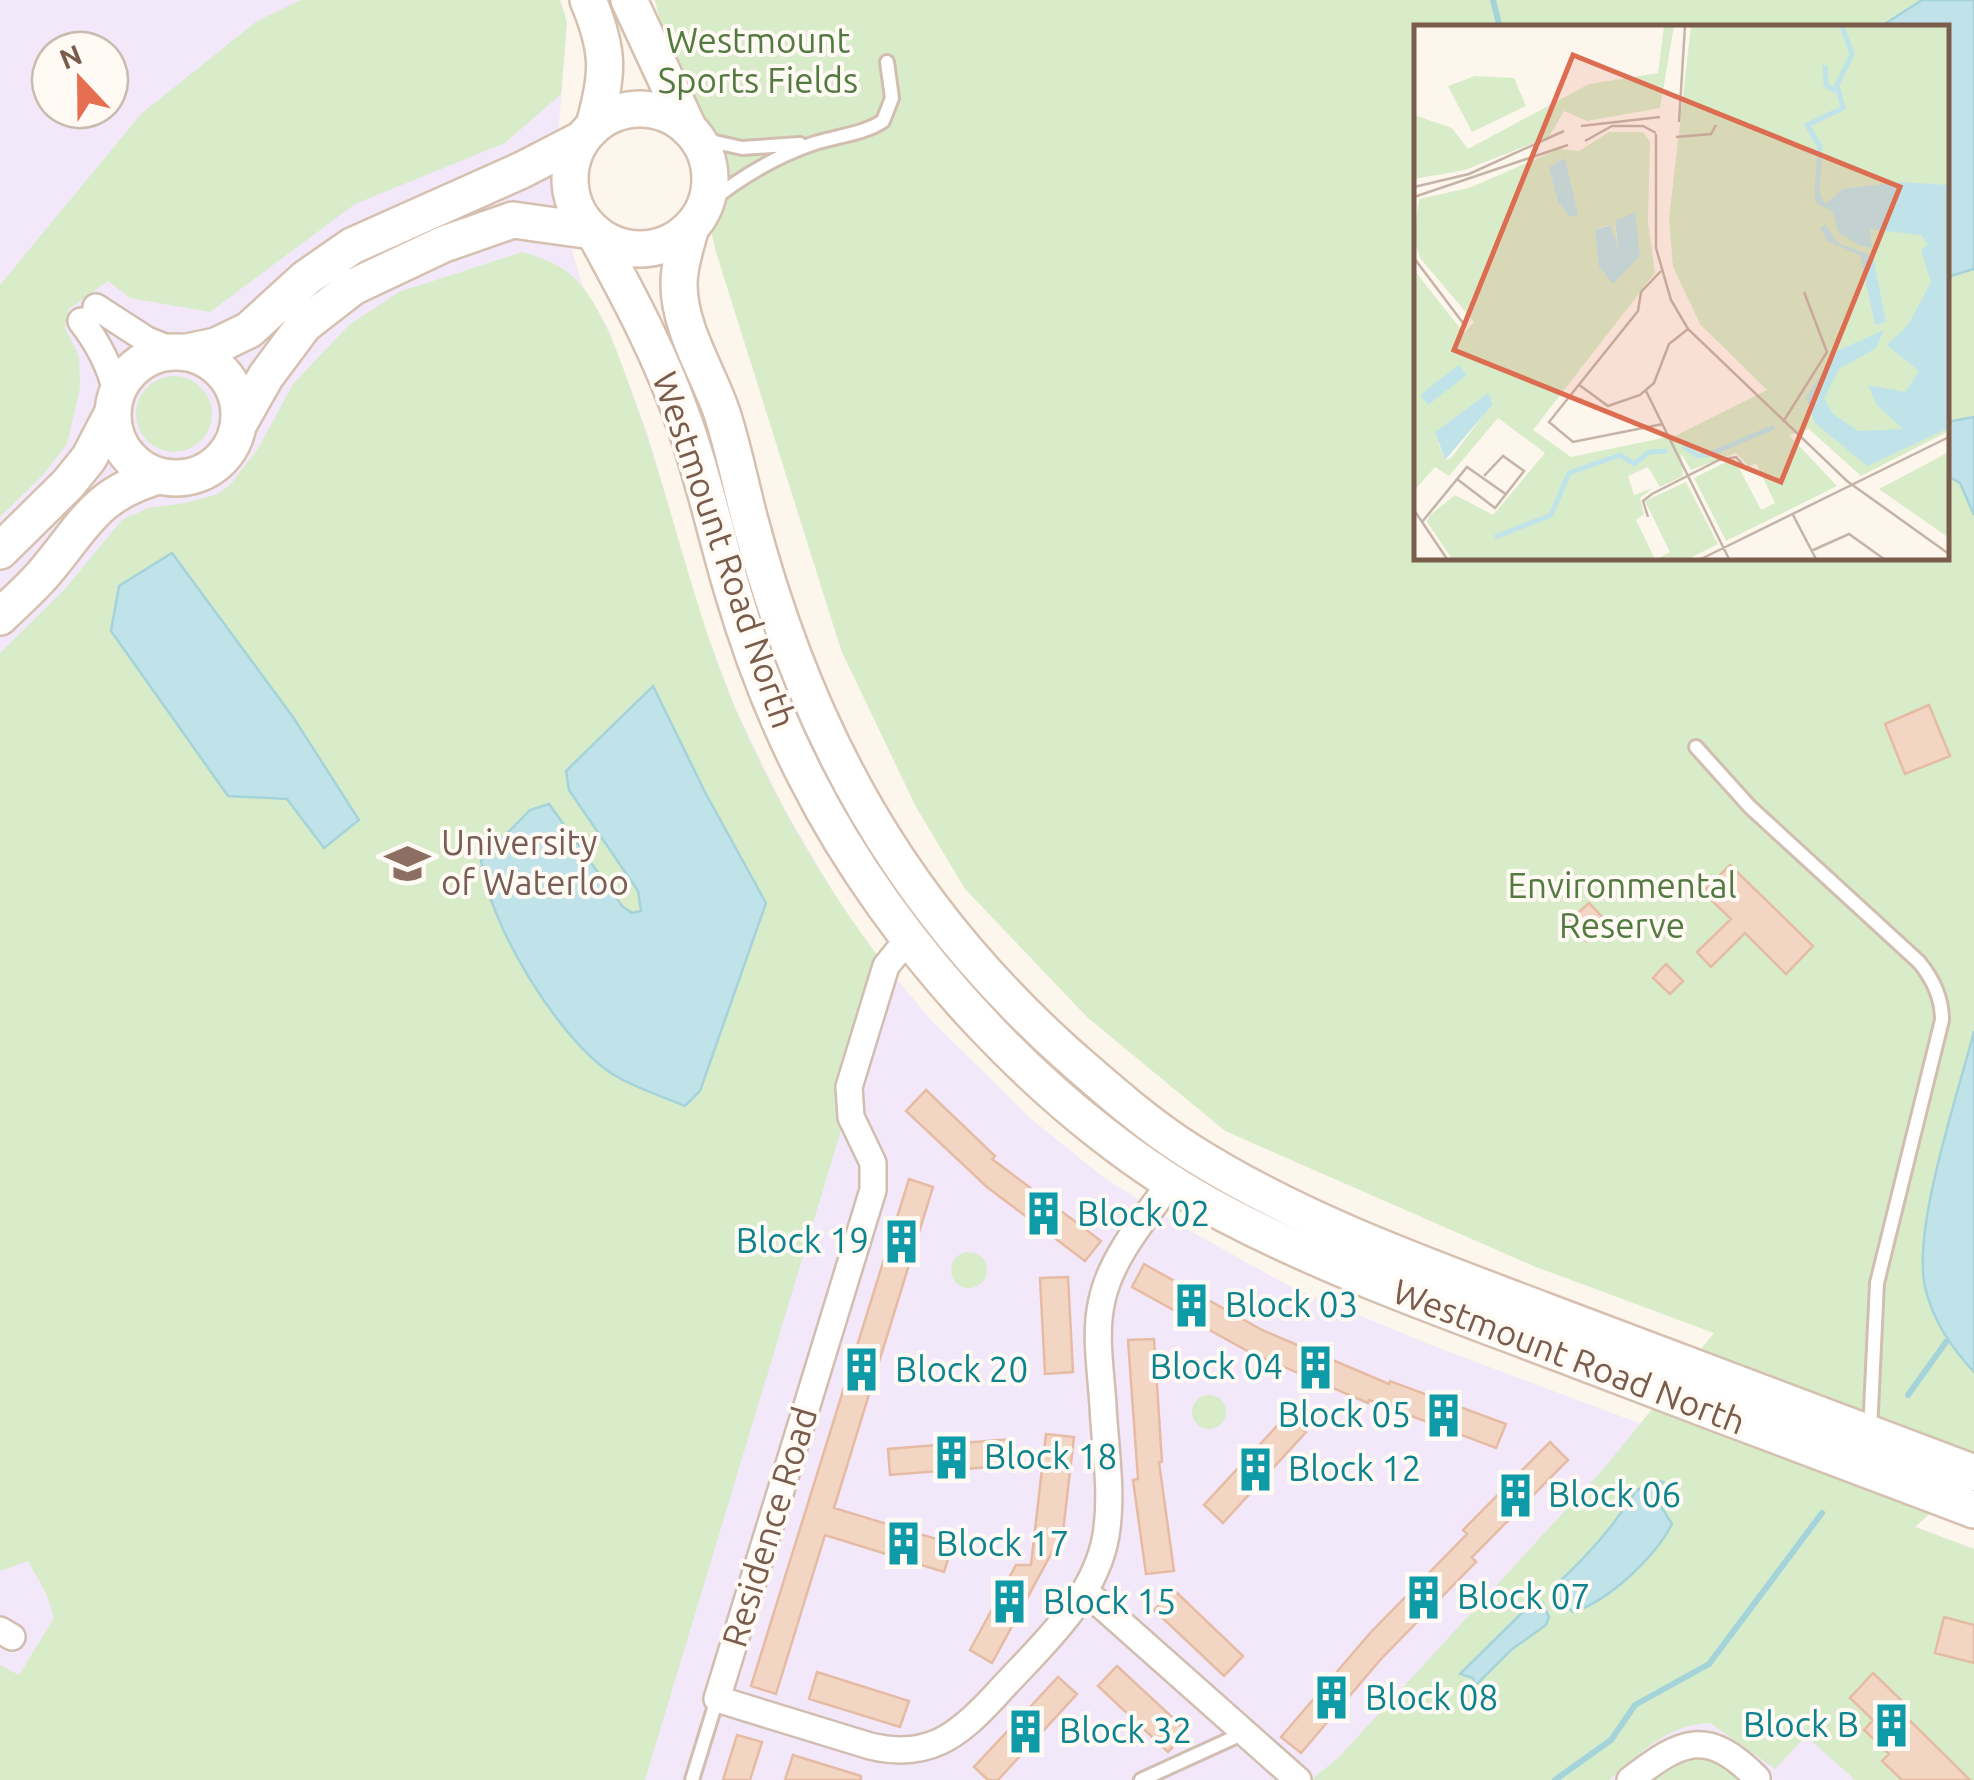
<svg xmlns="http://www.w3.org/2000/svg" width="1974" height="1780" font-family="Ubuntu,sans-serif">
  <style>
    .education { fill: #f3e8fa; fill-rule: evenodd }
    .green { fill: #d8ecc9; fill-rule: evenodd }
    .water { fill: #bfe3e8; stroke: #a5d3da; stroke-width: 2.5 }
    .lines { fill: none; stroke-linecap: round; stroke-linejoin: round }
    .stream { stroke: #a5d3da; stroke-width: 6 }
    .building { fill: #f3d5c3; stroke: #e6bba3; stroke-width: 2.5 }
    .lane-casing { stroke: #d1beb0; stroke-width: 18 }
    .street-casing { stroke: #d1beb0; stroke-width: 30 }
    .secondary-casing { stroke: #d6c0b0; stroke-width: 40 }
    .lane { stroke: #fff; stroke-width: 12 }
    .street { stroke: #fff; stroke-width: 25 }
    .secondary { stroke: #fff; stroke-width: 35 }
    .labels { text-anchor: middle; stroke-width: 8; stroke-linejoin: round; paint-order: stroke }
    .park-label { font-size: 35px; fill: #537a41; stroke: #fffaf3 }
    .street-label { font-size: 35px; fill: #7a5c4d; stroke: #fffaf3 }
    .education-label { font-size: 35px; fill: #785e54; stroke: #fffaf3; text-anchor: start }
    .culture-label { font-size: 35px; fill: #0d838f; stroke: #fffaf3; text-anchor: start }
    .inset-river { fill: none; stroke: #bfe3e8; stroke-width: 5 }
    .inset-road { fill: none; stroke: #c5b3a7; stroke-width: 2.5 }
    .view { fill: #dc6d51; fill-opacity: 0.15; stroke: #dc6d51; stroke-width: 5 }
    .inset-edge { fill: none; stroke: #7a5c4d; stroke-width: 5 }
  </style>
  <rect width="100%" height="100%" fill="#fdf6ec"/>
  <path class="education" d="M0,0H560L567,22L554,190L583,287L609,330L648,435L696,605L736,710L784,808L848,917L880,959L932,1021L1028,1116L1103,1177L1176,1223L1289,1286L1431,1345L1974,1549V1780H0ZM50,50H110V110H50Z"/>
  <path class="green" d="M301,0H560L567,22L561,94L505,143L355,204L210,312L130,298L108,281L69,309L65,328L79,356L80,388L67,444L43,475L0,517V285L141,114L257,21Z
    M655,0H1974V1474L1915,1527L1974,1549V1780H1855L1806,1736L1775,1769L1710,1723C1668,1724 1639,1754 1609,1780H1311L1339,1757L1605,1467L1714,1333L1536,1267L1225,1131L1087,1017L965,889L916,807L841,650L716,252ZM1416,28H1946V558H1416Z
    M522,252C547,259 568,267 585,290C607,321 619,357 632,393C671,497 692,607 736,710C774,798 823,883 880,959L845,1117L645,1780H0V1665L19,1675L54,1618L46,1593L28,1561L0,1571V653L64,590L122,520L148,508L185,503L218,494L230,485L259,447L293,384L349,325L399,292ZM173,554L293,717L359,820L324,847L287,799L228,796L111,631L119,586ZM653,687L706,794L685,1106L481,860L530,810L549,804L622,906L632,913L642,911L638,891L569,790Z
    M136 414a38 38 0 1 1 76 0a38 38 0 1 1-76 0Z
    M951 1270a18 18 0 1 1 36 0a18 18 0 1 1-36 0Z
    M1192 1412a17 17 0 1 1 34 0a17 17 0 1 1-34 0Z
    M1700,1751L1745,1780H1648L1682,1754Z"/>
  <path class="water" d="M1922,0H1974V269L1947,277L1946,28L1880,27Z
    M1974,417V515L1960,483L1946,475L1947,422Z
    M172,553L293,717L359,820L324,848L287,799L228,796L111,631L119,586Z
    M653,686L706,794L766,903L700,1091L685,1106C662,1096 635,1088 614,1075C559,1041 488,923 481,860L530,810L549,804L622,906L632,913L641,911L638,891L569,790L566,771Z
    M1974,1031V1372C1951,1347 1933,1321 1925,1287C1912,1227 1958,1095 1974,1031Z
    M1661,1481L1674,1489L1675,1498L1665,1500L1662,1508L1672,1524C1655,1557 1609,1601 1573,1612L1550,1590C1584,1560 1613,1529 1636,1490Z
    M1535,1600L1543,1603L1549,1617L1546,1625L1511,1650L1476,1685L1473,1678L1460,1674Z"/>
  <g class="lines">
    <path class="stream" d="M1493,0L1500,28
      M1908,1395L1946,1342
      M1555,1780L1611,1740L1635,1705L1709,1664L1822,1513"/>
  </g>
  <path class="building" d="M1929,705L1950,756L1905,774L1885,724Z
    M1730,865L1813,946L1786,974L1745,933L1711,967L1697,952L1731,919L1703,892Z
    M1589,903L1607,922L1586,941L1568,922Z
    M1666,964L1683,981L1670,994L1653,978Z
    M926,1090L995,1156L992,1159L1101,1241L1085,1261L987,1187L906,1111Z
    M909,1179L933,1187L834,1508L953,1544L944,1572L825,1535L776,1694L751,1686Z
    M1144,1264L1262,1330L1389,1384L1390,1381L1506,1424L1496,1448L1369,1400L1368,1403L1249,1352L1132,1287Z
    M1068,1277L1073,1372L1045,1374L1040,1278Z
    M1154,1339L1162,1462H1159L1174,1571L1146,1574L1133,1480L1138,1479L1128,1340Z
    M1287,1415L1306,1432L1223,1523L1204,1505Z
    M1046,1434L1074,1437L1063,1532L992,1663L970,1650L1016,1565H1031Z
    M1011,1439L1014,1465L890,1475L888,1449Z
    M1550,1442L1568,1460L1472,1557L1476,1562L1381,1659L1301,1753L1281,1737L1371,1632L1467,1534L1463,1530Z
    M1174,1590L1243,1656L1224,1676L1154,1610Z
    M1944,1617L1974,1625V1663L1935,1653Z
    M1117,1666L1187,1731L1168,1752L1098,1686Z
    M817,1672L909,1701L900,1727L809,1699Z
    M1873,1673L1902,1701L1896,1707L1970,1780H1902L1882,1761L1889,1754L1864,1730L1873,1720L1850,1698Z
    M1058,1677L1077,1694L998,1780H988L974,1767Z
    M737,1735L762,1742L750,1780H723Z
    M793,1755L861,1776V1780H785Z"/>
  <g class="lines">
    <defs>
      <path id="lane" d="M697,138L742,148L800,144
        M705,206C739,178 773,157 815,143C837,136 864,134 883,121L892,98L887,62
        M1696,747L1750,807L1919,962C1933,979 1942,998 1942,1020L1877,1283L1870,1431
        M692,1780L717,1699
        M1141,1780L1233,1738L1241,1729"/>
      <path id="street" d="M96,307L147,340L172,350
        M81,321C98,343 110,365 116,392
        M908,939L886,966L849,1087L851,1117L873,1163V1190L717,1699L870,1746C928,1760 958,1736 995,1696C1038,1648 1095,1601 1106,1535C1113,1494 1105,1447 1103,1406C1101,1371 1094,1334 1102,1300C1111,1257 1146,1217 1171,1182
        M1085,1591L1298,1780
        M0,1630L12,1637
        M1630,1780C1683,1739 1707,1728 1757,1778"/>
      <path id="secondary" d="M588,0C609,50 609,73 594,125
        M629,0L688,127
        M570 179a70 70 0 1 1 140 0a70 70 0 1 1-140 0Z
        M691,227C686,246 679,264 679,284C679,329 708,372 722,413C733,447 740,482 749,517C806,733 900,904 1067,1054C1106,1088 1145,1123 1189,1151C1299,1221 1424,1265 1545,1311C1688,1365 1831,1419 1974,1473
        M595,234C629,296 662,358 685,425C704,479 716,535 732,589C751,654 775,717 806,777C891,946 1056,1126 1225,1214C1332,1270 1446,1310 1559,1353C1697,1406 1836,1458 1974,1510
        M187,352L216,346L249,330L306,278L352,246L522,170L582,139
        M113 415a63 63 0 1 1 126 0a63 63 0 1 1-126 0Z
        M240,422L266,376L304,325L353,287L444,244L513,220L592,231
        M0,551L68,484L89,458L112,414
        M0,617C15,602 32,588 45,572C85,525 94,495 158,476"/>
    </defs>
    <use href="#lane" class="lane-casing"/>
    <use href="#street" class="street-casing"/>
    <use href="#secondary" class="secondary-casing"/>
    <use href="#lane" class="lane"/>
    <use href="#street" class="street"/>
    <use href="#secondary" class="secondary"/>
  </g>
  <defs>
    <symbol id="university-bare" viewBox="-9 -9 18 18"><path d="M0-5L7-2L0 1L-7-2ZM-4 1L0 2.5L4 1V4Q0 6-4 4Z" fill="#8d6e63" stroke="#fffaf3" stroke-width="2.5" paint-order="stroke"/></symbol>
    <symbol id="building-bare" viewBox="-9 -9 18 18"><path d="M-4-6H4V6H1V3H-1V6H-4ZM-2.5-4.3h1.7v1.8h-1.7ZM.8-4.3h1.7v1.8H.8ZM-2.5-1h1.7V.8h-1.7ZM.8-1h1.7V.8H.8Z" fill="#0f9aa8" stroke="#fffaf3" stroke-width="2.5" paint-order="stroke"/></symbol>
  </defs>
  <g fill-rule="evenodd">
    <use href="#university-bare" x="376" y="832" width="63" height="63"/>
    <use href="#building-bare" x="1012" y="1182" width="63" height="63"/>
    <use href="#building-bare" x="870" y="1210" width="63" height="63"/>
    <use href="#building-bare" x="1160" y="1274" width="63" height="63"/>
    <use href="#building-bare" x="1284" y="1336" width="63" height="63"/>
    <use href="#building-bare" x="830" y="1338" width="63" height="63"/>
    <use href="#building-bare" x="1412" y="1384" width="63" height="63"/>
    <use href="#building-bare" x="920" y="1426" width="63" height="63"/>
    <use href="#building-bare" x="1224" y="1438" width="63" height="63"/>
    <use href="#building-bare" x="1484" y="1464" width="63" height="63"/>
    <use href="#building-bare" x="872" y="1512" width="63" height="63"/>
    <use href="#building-bare" x="1392" y="1566" width="63" height="63"/>
    <use href="#building-bare" x="978" y="1570" width="63" height="63"/>
    <use href="#building-bare" x="1300" y="1666" width="63" height="63"/>
    <use href="#building-bare" x="1860" y="1694" width="63" height="63"/>
    <use href="#building-bare" x="994" y="1700" width="63" height="63"/>
  </g>
  <g class="labels">
    <g class="park-label">
      <text x="758" y="53">Westmount<tspan x="758" dy="40">Sports Fields</tspan></text>
      <text x="1622" y="898">Environmental<tspan x="1622" dy="40">Reserve</tspan></text>
    </g>
    <g class="street-label">
      <text transform="translate(724 550) rotate(71)" y="12">Westmount Road North</text>
      <text transform="translate(1569 1357) rotate(21)" y="12">Westmount Road North</text>
      <text transform="translate(770 1527) rotate(-73)" y="12">Residence Road</text>
    </g>
    <g class="education-label">
      <text x="441" y="855">University<tspan x="441" dy="40">of Waterloo</tspan></text>
    </g>
    <g class="culture-label">
      <text x="1077" y="1226">Block 02</text>
      <text x="869" y="1253" text-anchor="end">Block 19</text>
      <text x="1225" y="1317">Block 03</text>
      <text x="1283" y="1379" text-anchor="end">Block 04</text>
      <text x="895" y="1382">Block 20</text>
      <text x="1411" y="1427" text-anchor="end">Block 05</text>
      <text x="984" y="1469">Block 18</text>
      <text x="1288" y="1481">Block 12</text>
      <text x="1548" y="1507">Block 06</text>
      <text x="936" y="1556">Block 17</text>
      <text x="1457" y="1609">Block 07</text>
      <text x="1043" y="1614">Block 15</text>
      <text x="1365" y="1710">Block 08</text>
      <text x="1859" y="1737" text-anchor="end">Block B</text>
      <text x="1059" y="1743">Block 32</text>
    </g>
  </g>
  <g transform="translate(1414 25)">
    <rect width="535" height="535" fill="#fdf6ec"/>
    <path d="M250,1H260L246,83L173,96L150,86L135,112L51,145L0,154V90L38,103L54,124L175,59L244,48ZM277,1H535V406L447,451L395,404L375,410L423,461L312,516L280,453L320,433L347,485L361,478L342,438L335,442L322,428L277,445L267,428L269,451L246,462L234,442L214,451L220,470L239,463L226,473L230,489L222,495L241,534H38L13,497L16,490L41,470L79,490L131,428L84,393L35,451L21,442L0,466V245L50,308L60,297L6,233L0,213L5,174L55,163L145,124L165,126L195,107H229L236,117L234,197L241,248L119,405L157,432L263,410L353,365L286,299L259,242L255,194ZM221,188L225,231L189,249L181,205L193,200L204,224L201,199ZM80,376L37,433L31,435L24,418ZM61,51L100,53L112,81L58,107L34,61ZM535,427V513L465,464ZM272,457L304,519L274,534H243L256,527L231,476Z" fill="#d8ecc9" fill-rule="evenodd"/>
    <path d="M151,133L164,190L156,192L144,177L135,142ZM486,157L535,160V403L453,441L401,398L392,372L423,326L470,305L462,323L425,344L410,373L419,389L444,406L489,404L463,380L454,360L491,367L505,346L473,320L494,300L517,257L507,225L514,219L507,210L456,204L458,223L447,221L425,208L418,186L403,179L400,171L404,164L411,179L429,164ZM221,187L226,231L199,259L185,242L181,205L196,200L204,224L201,196ZM411,199L424,218L459,231L472,297L461,300L446,230L413,216L406,203ZM45,340L53,350L14,380L6,370ZM74,368L79,379L31,435L21,407Z" fill="#bfe3e8"/>
    <path class="inset-river" d="M411,40L412,60L422,66M403,166L406,121L393,100L429,83L423,60L438,29L428,1M269,421L284,431L296,429L360,402M81,512L137,490L155,448L206,430L220,439L235,427L253,426"/>
    <path class="inset-road" d="M265,97L271,1M167,101L246,92M242,109V223L257,275L274,304L433,456L535,529M262,112L297,109L302,100M171,116L198,101H229L242,108M0,162L55,149L150,106M0,172L154,120M0,233L52,302M247,246L227,267L224,286L135,397L159,417L249,399M164,359L194,381L226,370L240,358L255,319L274,304M232,366L315,534M369,397L413,327L390,267M43,454L81,483L110,446L89,431L70,451M0,485L33,534M379,490L402,534M234,492L229,476L238,469L305,435L322,432L331,442M8,497L53,442L93,470M397,526L435,509L470,534M287,534L535,412"/>
    <path class="view" d="M159,30L486,162L367,457L40,325Z"/>
    <rect width="535" height="535" class="inset-edge"/>
  </g>
  <g transform="translate(80 80) rotate(338)"><circle r="48" fill="#fffaf3" stroke="#cabbb1" stroke-width="2.5"/>
  <path d="M0-8L18 38L0 25L-18 38Z" fill="#e76f51"/>
  <text y="-15" font-size="28" font-weight="bold" text-anchor="middle" fill="#7a5c4d">N</text>
  </g>
</svg>
